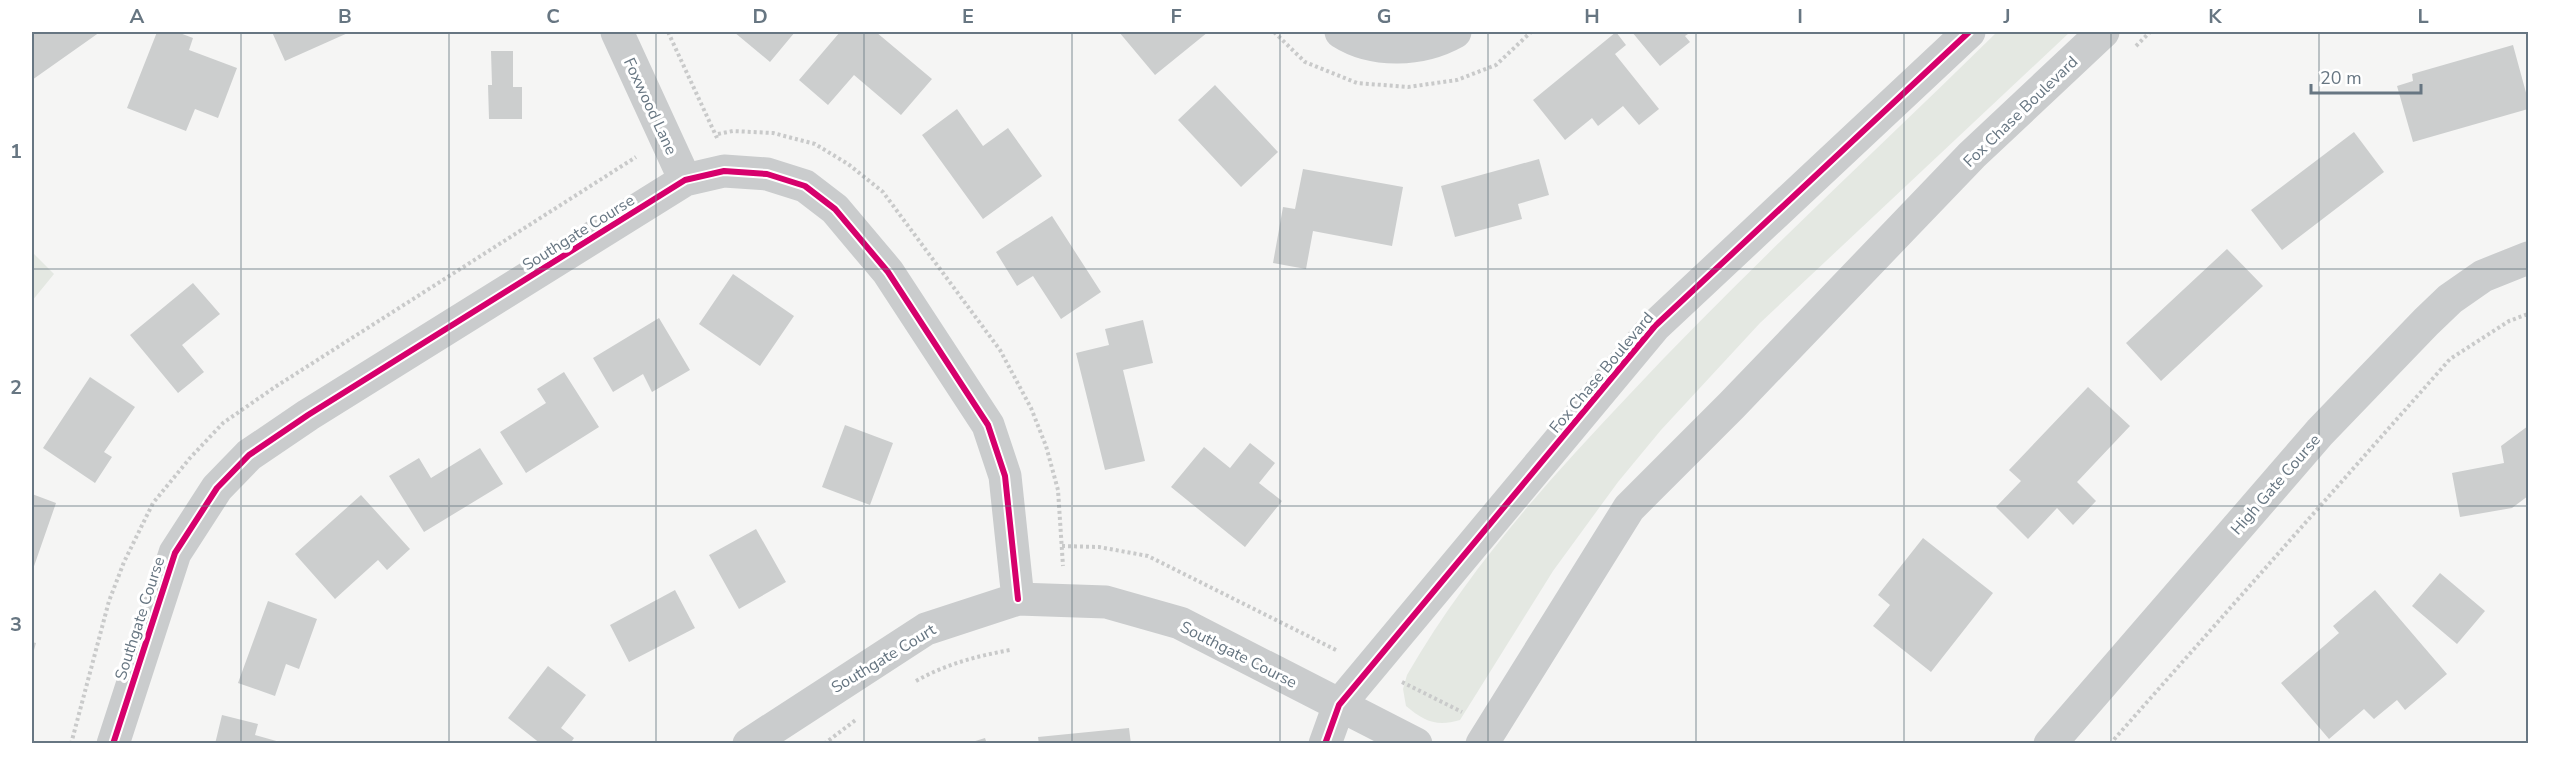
<svg xmlns="http://www.w3.org/2000/svg" width="2560" height="775" font-family="'Nunito Sans',sans-serif">
  <style>
    .green { fill: #e4e8e2 }
    .building { fill: #cccece }
    .lines { fill: none; stroke-linecap: round; stroke-linejoin: round }
    .path { stroke: #c9caca; stroke-width: 4; stroke-dasharray: 3 3; stroke-linecap: butt }
    .minor { stroke: #cacccd; stroke-width: 33 }
    .cycleway-casing { stroke: #fff; stroke-width: 10 }
    .cycleway { stroke: #d6006c; stroke-width: 6 }
    .grid { fill: none; stroke: #677682; stroke-width: 1.5; stroke-opacity: 0.55 }
    .labels { text-anchor: middle; stroke-width: 6; stroke-linejoin: round; paint-order: stroke }
    .street-label { font-size: 16px; fill: #677682; stroke: #fff }
    .neatline { fill: none; stroke: #677682; stroke-width: 2 }
    .grid-label { font-size: 20px; text-anchor: middle; font-weight: bold; fill: #677682 }
  </style>
  <rect width="100%" height="100%" fill="#f5f5f4"/>
  <path class="green" d="M1997,32H2070L1760,323L1661,430L1618,482L1553,571L1460,720C1436,727 1424,721 1406,706L1403,689L1407,675C1467,571 1547,481 1629,395C1747,269 1874,153 1997,32Z
    M32,252L54,274L32,301Z"/>
  <path class="building" d="M32,32H100L32,80Z
    M157,32H177L193,38L189,50L237,68L218,118L195,109L186,131L127,108Z
    M272,32H350L285,61Z
    M734,32H795L770,62Z
    M840,32H876L932,79L901,115L854,75L828,105L799,80Z
    M1119,32H1208L1155,75Z
    M1616,32L1626,45L1615,54L1659,109L1639,125L1623,106L1598,126L1592,118L1565,140L1533,100Z
    M1632,32H1691L1685,36L1690,42L1660,66Z
    M2513,45L2528,100V109L2413,142L2397,86L2413,81L2412,74Z
    M491,51H513V87H522V119H489L488,85H492Z
    M1215,85L1278,152L1241,187L1178,120Z
    M957,109L983,146L1008,128L1042,176L983,219L922,135Z
    M2354,132L2384,172L2282,250L2251,210Z
    M1539,159L1549,195L1518,204L1522,219L1455,237L1441,186Z
    M1303,169L1403,187L1392,246L1313,231L1306,269L1273,263L1283,207L1295,209Z
    M1052,216L1101,292L1061,319L1033,276L1017,286L996,252Z
    M2227,249L2263,286L2161,381L2126,343Z
    M733,274L794,316L760,366L699,324Z
    M193,283L220,314L182,345L204,372L178,393L130,335Z
    M659,318L690,370L652,392L643,374L613,392L593,358Z
    M1143,320L1153,363L1123,370L1145,461L1105,470L1076,353L1109,345L1105,329Z
    M564,372L599,427L526,473L500,432L546,403L537,389Z
    M90,377L135,407L104,452L112,457L95,483L43,448Z
    M2088,387L2130,426L2077,482L2096,501L2073,525L2057,508L2028,539L1996,507L2021,481L2009,470Z
    M845,425L893,443L870,505L822,487Z
    M2528,426V496L2512,508L2460,517L2452,473L2504,463L2501,446Z
    M1250,443L1275,463L1259,483L1282,501L1245,547L1171,487L1204,447L1230,468Z
    M480,448L503,484L424,532L389,476L419,458L431,478Z
    M32,494L56,503L32,572Z
    M361,495L410,549L387,570L378,560L335,599L295,554Z
    M756,529L786,582L739,609L709,555Z
    M1923,538L1993,593L1931,672L1873,626L1890,605L1878,595Z
    M2440,573L2485,611L2457,644L2412,606Z
    M675,590L695,628L629,662L610,625Z
    M2375,590L2447,674L2405,710L2397,700L2374,719L2364,709L2329,739L2281,683L2339,633L2333,626Z
    M268,601L317,619L299,669L286,664L275,696L238,683Z
    M32,642L36,643L32,657Z
    M548,666L586,695L561,728L574,738L570,744H541L508,718Z
    M222,715L258,724L255,735L287,744H215Z
    M1129,728L1131,744H1039L1038,737Z
    M985,738L987,744H969V743Z"/>
  <g class="lines">
    <path class="path" d="M668,32L717,138
      M1274,32L1305,62L1357,83L1408,87L1457,80L1496,65L1531,32
      M2136,46L2150,32
      M718,134L733,131L773,133L815,144L848,164L883,192L1000,350L1031,408L1046,446L1058,490L1063,566
      M1062,546L1099,547L1148,556L1338,651
      M916,681C946,664 977,656 1010,650
      M1402,682L1462,712
      M71,744L109,601L124,562L153,503L190,458L223,423L275,387L636,157
      M824,744L857,719
      M2110,744L2450,359L2509,321L2528,314"/>
    <path class="minor" d="M617,32L685,180
      M1341,32C1374,53 1421,51 1455,32
      M113,744L175,553L217,488L249,455L308,415L685,180L724,171L767,174L805,186L835,209L888,272L988,425L1005,476L1018,599
      M749,744L926,629L1018,599L1106,602L1180,623L1416,744
      M1325,744L1339,705L1655,326L1969,32
      M1482,744L1629,508L1732,405L1972,155L2103,32
      M2050,744L2320,432L2426,322L2450,299L2483,276L2528,258"/>
    <defs>
      <path id="cycleway" d="M113,744L175,553L217,488L249,455L308,415L685,180L724,171L767,174L805,186L835,209L888,272L988,425L1005,476L1018,599
        M1325,744L1339,705L1655,326L1969,32"/>
    </defs>
    <use href="#cycleway" class="cycleway-casing"/>
    <use href="#cycleway" class="cycleway"/>
  </g>
  <path class="grid" d="M241,32V744M449,32V744M656,32V744M864,32V744M1072,32V744M1280,32V744M1488,32V744M1696,32V744M1904,32V744M2111,32V744M2319,32V744M32,269H2528M32,506H2528"/>
  <g class="labels">
    <g class="street-label">
      <text transform="translate(651 106) rotate(65)" y="6">Foxwood Lane</text>
      <text transform="translate(2020 111) rotate(-44)" y="6">Fox Chase Boulevard</text>
      <text transform="translate(578 232) rotate(-32)" y="6">Southgate Course</text>
      <text transform="translate(1601 372) rotate(-50)" y="6">Fox Chase Boulevard</text>
      <text transform="translate(2275 484) rotate(-49)" y="6">High Gate Course</text>
      <text transform="translate(139 618) rotate(-72)" y="6">Southgate Course</text>
      <text transform="translate(1239 654) rotate(27)" y="6">Southgate Course</text>
      <text transform="translate(883 658) rotate(-31)" y="6">Southgate Court</text>
    </g>
  </g>
  <rect width="2560" height="775" fill="none" stroke="#ffffff" stroke-width="66"/>
  <path d="M2311 84v9h110v-9" fill="none" stroke="#677682" stroke-width="3"/>
  <text x="2320" y="84" font-size="18" fill="#677682" stroke="#ffffff" stroke-width="4.5" paint-order="stroke">20 m</text>
  <rect x="33" y="33" width="2494" height="709" class="neatline"/>
  <g class="grid-label">
    <text x="137" y="23">A</text>
    <text x="345" y="23">B</text>
    <text x="553" y="23">C</text>
    <text x="760" y="23">D</text>
    <text x="968" y="23">E</text>
    <text x="1176" y="23">F</text>
    <text x="1384" y="23">G</text>
    <text x="1592" y="23">H</text>
    <text x="1800" y="23">I</text>
    <text x="2007" y="23">J</text>
    <text x="2215" y="23">K</text>
    <text x="2423" y="23">L</text>
    <text x="16" y="158">1</text>
    <text x="16" y="394">2</text>
    <text x="16" y="631">3</text>
  </g>
</svg>
